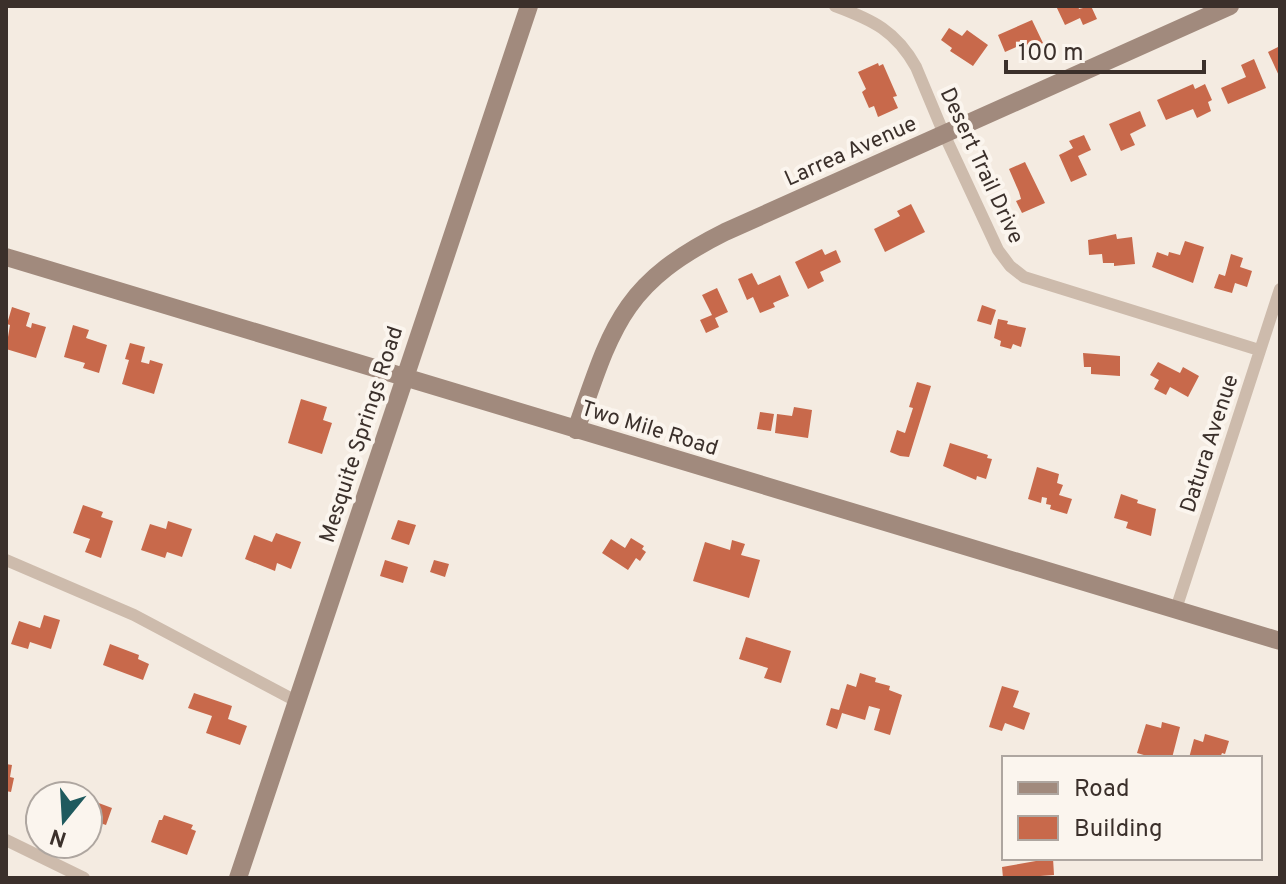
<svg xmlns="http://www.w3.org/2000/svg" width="1286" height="884" font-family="Overpass,sans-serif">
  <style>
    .building { fill: #c8694b }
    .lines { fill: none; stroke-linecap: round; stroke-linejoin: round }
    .street { stroke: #cdbbac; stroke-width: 12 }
    .secondary { stroke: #a18a7d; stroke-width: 18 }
    .labels { text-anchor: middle; stroke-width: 8; stroke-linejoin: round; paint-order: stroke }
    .street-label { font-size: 22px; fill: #3b302b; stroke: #fbf5ee }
  </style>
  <rect width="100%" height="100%" fill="#f4ebe1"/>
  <path class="building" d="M1056,6H1078L1079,9L1091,6L1097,19L1083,25L1080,18L1065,25Z
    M1032,20L1043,43L1026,51L1023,44L1005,52L998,35Z
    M949,28L962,36L967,30L988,45L973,66L950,51L952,48L941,40Z
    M1280,46V78L1268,52Z
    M1254,59L1266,88L1228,104L1221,88L1246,77L1241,65Z
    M878,63L879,66L883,64L897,96L893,97L898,108L878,117L874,106L869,108L862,92L866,89L858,72Z
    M1193,84L1195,89L1205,84L1212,100L1208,102L1211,111L1197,118L1193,109L1166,120L1157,100Z
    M1140,111L1146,126L1130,134L1135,145L1121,151L1109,124Z
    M1084,135L1091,150L1078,156L1087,175L1071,182L1059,155L1073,148L1069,141Z
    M1025,162L1045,203L1022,213L1016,201L1021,199L1019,192L1009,169Z
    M911,204L925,232L885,252L874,229L900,216L897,211Z
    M1116,234L1117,239L1132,237L1135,264L1114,266V263H1103L1102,254L1089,255L1088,240Z
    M1185,241L1204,247L1193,283L1152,267L1157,252L1168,256L1169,252L1180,255Z
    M822,249L825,255L836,250L841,262L820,272L824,281L808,289L795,262Z
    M1231,254L1243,258L1240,267L1252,271L1247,287L1235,283L1232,293L1214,288L1219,274L1225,276Z
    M752,273L758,285L780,275L789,296L773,303L775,307L760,313L753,297L747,300L738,279Z
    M717,288L728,312L715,318L719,327L706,333L700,320L712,315L702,295Z
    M982,305L996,310L991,325L977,321Z
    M12,307L30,313L26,326L31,328L32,323L46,327L36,358L6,349L10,325L7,324Z
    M998,319L1008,321L1007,324L1026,328L1021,347L1013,344L1011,349L1000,346L1001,341L994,338Z
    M73,325L89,330L86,338L107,345L99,373L83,368L85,363L64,357Z
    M130,343L145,347L141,362L149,364L150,360L163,364L154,394L122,384L129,360L125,359Z
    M1083,353L1120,356V376L1091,374V367H1084Z
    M1158,362L1180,373L1183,367L1199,376L1188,397L1170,387L1166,395L1154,389L1159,380L1150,375Z
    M917,382L931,386L909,457L900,456L890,452L897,430L905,433L913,408L909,407Z
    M301,399L327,407L323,420L332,423L322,454L288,443Z
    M794,407L812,410L808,438L775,433L777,414L792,416Z
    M760,412L774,414L771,431L757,429Z
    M950,443L988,455L987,458L992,459L986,479L977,476L976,480L943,466Z
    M1037,467L1059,474L1057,483L1063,485L1059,495L1072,499L1067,514L1050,509L1051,505L1046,504L1047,498L1042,497L1041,503L1028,499Z
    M1121,494L1138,500L1137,503L1156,509L1151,536L1126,528L1128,522L1114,518Z
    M83,505L103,512L101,517L113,521L101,558L85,552L90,539L73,533Z
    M398,520L416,525L409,545L391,539Z
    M168,521L192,529L182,557L167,552L165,558L141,550L150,524L166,529Z
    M276,533L301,542L291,569L277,563L275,571L245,559L254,535L272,542Z
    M631,538L644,546L642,549L646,552L640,561L636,558L628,570L602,553L611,539L625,548Z
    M732,540L745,544L741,555L760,560L749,598L693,581L705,542L730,550Z
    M385,560L408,567L403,583L380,576Z
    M434,560L449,564L445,577L430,572Z
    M44,615L60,620L51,649L30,642L28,649L11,644L19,621L40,628Z
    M746,637L791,651L781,683L764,678L768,668L739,659Z
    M110,644L139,655L138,659L149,664L143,680L103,665Z
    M860,673L876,678L875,682L890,686L889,690L902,695L890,735L874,730L880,709L869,706L865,720L842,713L837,729L826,725L831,708L839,710L847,684L856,687Z
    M1002,686L1019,691L1013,707L1030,713L1024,730L1005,723L1002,731L989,727Z
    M194,693L232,706L228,719L247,726L240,745L206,733L212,716L188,708Z
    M1162,722L1180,727L1172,758H1154L1137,753L1146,724L1161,728Z
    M1205,734L1229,741L1225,754L1222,753L1220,758H1189L1194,739L1203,742Z
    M6,764L12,765L10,777L14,778L11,792L6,791Z
    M54,785L70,790L69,793L77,796H50Z
    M88,799L112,808L106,825L88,819Z
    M164,815L193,825L191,829L196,831L187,855L151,842L159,820H162Z
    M1053,858L1054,875L1040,876V878H1003L1002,867Z"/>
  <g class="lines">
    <path class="street" d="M835,6C873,20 896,31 916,67L944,134L998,250L1010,266L1024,277L1259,350
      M6,560L134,615L296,701
      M1176,609L1280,289
      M6,840L84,878"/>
    <path class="secondary" d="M6,257L1280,641
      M576,430C612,327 621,284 725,232L1230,6
      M238,878L529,6"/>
  </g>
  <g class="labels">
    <g class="street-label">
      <text transform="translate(850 150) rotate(-24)" y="8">Larrea Avenue</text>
      <text transform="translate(983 165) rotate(65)" y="8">Desert Trail Drive</text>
      <text transform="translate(650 427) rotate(17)" y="8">Two Mile Road</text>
      <text transform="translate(360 434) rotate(-72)" y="8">Mesquite Springs Road</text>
      <text transform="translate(1208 443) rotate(-72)" y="8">Datura Avenue</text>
    </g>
  </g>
  <rect width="1286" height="884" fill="none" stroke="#3b302b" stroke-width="16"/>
  <rect x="1002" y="756" width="260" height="104" fill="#fbf5ee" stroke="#aea6a0" stroke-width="2"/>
  <rect x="1018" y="782" width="40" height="12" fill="#a18a7d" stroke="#aea6a0" stroke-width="2"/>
  <text x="1074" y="796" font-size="24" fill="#3b302b">Road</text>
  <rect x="1018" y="816" width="40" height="24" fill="#c8694b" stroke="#aea6a0" stroke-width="2"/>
  <text x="1074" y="836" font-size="24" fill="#3b302b">Building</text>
  <g transform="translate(64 820) rotate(198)"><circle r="38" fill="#fbf5ee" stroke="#aea6a0" stroke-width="2"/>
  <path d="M0-6L14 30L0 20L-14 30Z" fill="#1f5a5e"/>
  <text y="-12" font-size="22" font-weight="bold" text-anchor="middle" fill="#3b302b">N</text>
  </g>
  <path d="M1006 60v12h198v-12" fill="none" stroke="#3b302b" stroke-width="4"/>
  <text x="1018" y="60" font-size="24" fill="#3b302b" stroke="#fbf5ee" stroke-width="6" paint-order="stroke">100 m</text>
</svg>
